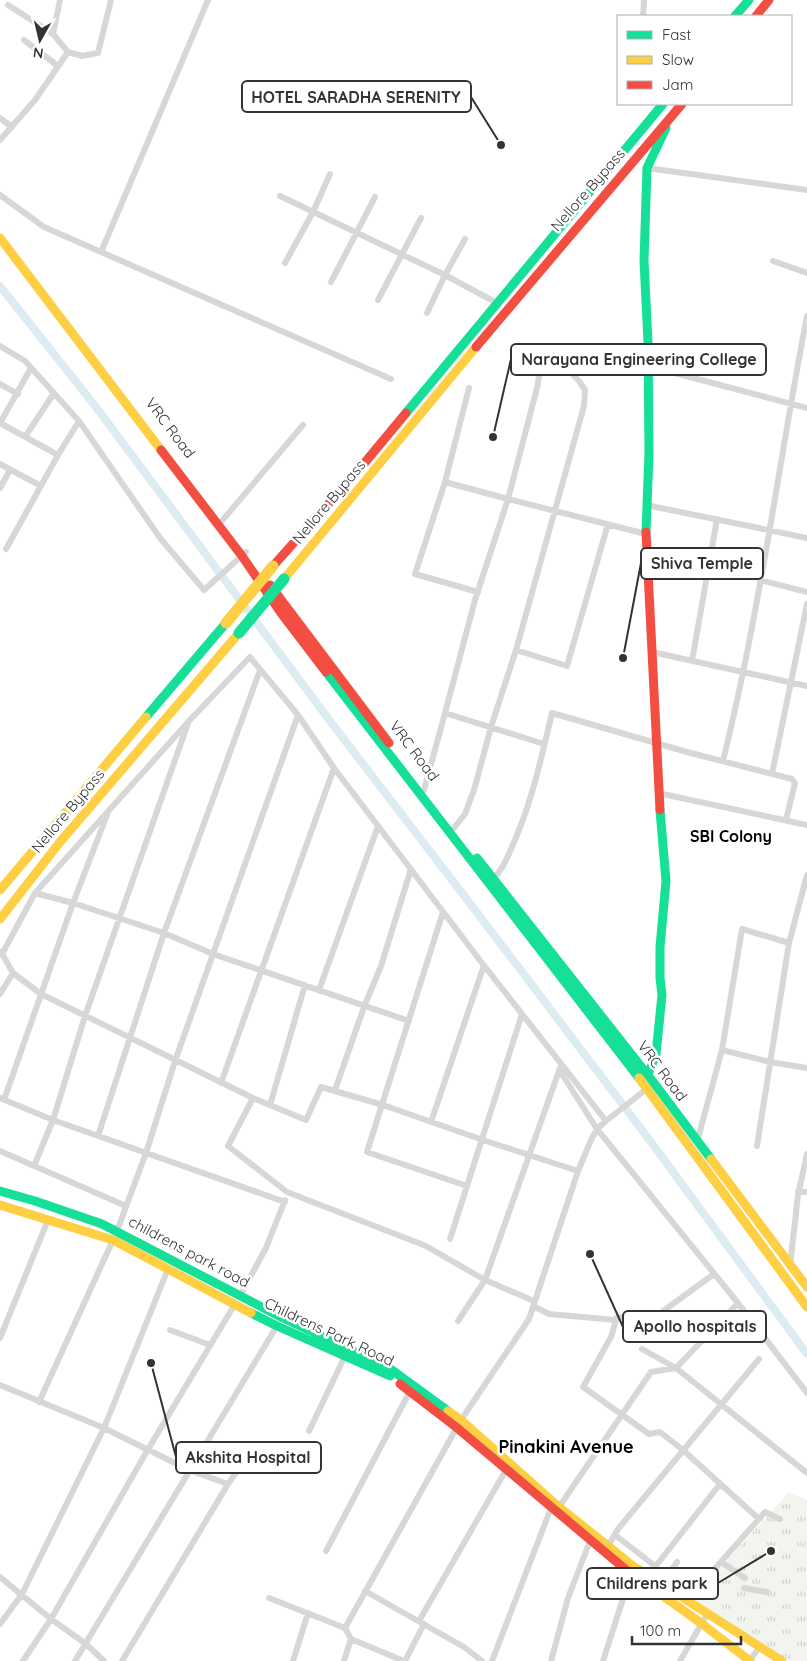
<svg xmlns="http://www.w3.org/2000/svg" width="807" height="1661" font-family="Quicksand,sans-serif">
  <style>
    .grass { fill: url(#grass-tufts) }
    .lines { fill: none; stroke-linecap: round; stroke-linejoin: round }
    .canal { stroke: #ddebf3; stroke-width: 8 }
    .street { stroke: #d7d7d7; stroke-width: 6 }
    .fast { stroke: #16e098; stroke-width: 9 }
    .slow { stroke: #ffcf43; stroke-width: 9 }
    .jam { stroke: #f24e42; stroke-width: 9 }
    .fast-bridge { stroke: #16e098; stroke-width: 11 }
    .slow-bridge { stroke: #ffcf43; stroke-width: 11 }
    .labels { text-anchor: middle; stroke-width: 5; stroke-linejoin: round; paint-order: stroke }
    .street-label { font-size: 15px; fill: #333; stroke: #fff }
    .neighbourhood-label { font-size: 16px; font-weight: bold; fill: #000; stroke: #fff }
    .quarter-label { font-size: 18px; font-weight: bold; fill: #000; stroke: #fff }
    .leader { fill: none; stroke: #333; stroke-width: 2 }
    .callout-dot { fill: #333; stroke: #fff; stroke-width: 2 }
    .callout { fill: #fff; stroke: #333; stroke-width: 2 }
    .callout-label { font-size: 16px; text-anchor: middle; font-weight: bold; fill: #333 }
  </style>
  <defs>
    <pattern id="grass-tufts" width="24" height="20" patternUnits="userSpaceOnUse" patternTransform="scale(1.25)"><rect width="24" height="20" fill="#f1f5ed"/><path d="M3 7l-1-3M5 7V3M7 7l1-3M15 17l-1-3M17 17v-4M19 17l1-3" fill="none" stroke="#cfd2cc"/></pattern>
  </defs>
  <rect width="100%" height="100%" fill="#fff"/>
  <path class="grass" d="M789,1492L807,1500V1661H790L690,1601Z"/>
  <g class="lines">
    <path class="canal" d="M0,286L96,407L333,725L472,906L645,1134L807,1354"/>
    <path class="street" d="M8,5L53,34L68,52L82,56L98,53L111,0
      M643,16L644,0
      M53,34L60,0
      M24,40L58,66
      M0,118L12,127
      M0,140L35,100L68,52
      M647,168L807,190
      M0,195L44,227L391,379
      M280,196L445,275L497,303
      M101,252L208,0
      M773,261L807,273
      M285,263L313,212L330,174
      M331,282L375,197
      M378,300L421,218
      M427,313L445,275L465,239
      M0,346L25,361L79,421L160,538L204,590L246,552
      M648,366L807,408
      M0,384L18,394
      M0,423L58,455
      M0,423L31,368
      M25,437L54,393
      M0,464L41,486
      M445,482L469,388
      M0,488L10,470
      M646,505L807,538
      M221,522L303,425
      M6,549L58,455L79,421
      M760,580L807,592
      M516,650L567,666L608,524
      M652,652L807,686
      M692,661L717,519
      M445,713L475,600L508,499L646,534
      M723,761C730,732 737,702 743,672C768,554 784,434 807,316
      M772,774L807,604
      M424,790L445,713L544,744
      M658,793L807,825
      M454,828L465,814L474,790L491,727L516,650L584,406L585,390L579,381L565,366L542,360L537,388L508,499L445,482L415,574L478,592
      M491,881C501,872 506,861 511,849C531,806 541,759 552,713L687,752L792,779L795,783L786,820
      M35,893L73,903L164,933L213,954L409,1021
      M443,912L367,1152L467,1186
      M1,952L13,973L41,994L253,1098L306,1120L321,1087L383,1105L483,1140L578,1171
      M2,954L35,893L189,721L250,657L298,715L334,768L482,963L606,1121
      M319,990L378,826
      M0,994L13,973
      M722,1050L742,929L789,943
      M560,1071L597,1129L738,1303L807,1393
      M221,1083L334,768
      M335,1090L364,1007L381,966L411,869
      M0,1098L53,1120L285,1202
      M253,1098L228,1146L287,1192L426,1246L485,1280L534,1301
      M4,1100L73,903L107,815
      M270,1105L305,985
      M431,1122L484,965
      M98,1136L164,933L260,670
      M697,1142L722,1050L770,1062L807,1068
      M757,1146L789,943L807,875
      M0,1151L126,1206
      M34,1166L53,1120L85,1016L188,723
      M798,1192H807
      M117,1231L146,1153L175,1061L213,954L298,715
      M450,1239L522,1014
      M790,1266L798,1195L807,1154
      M240,1296L266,1248L285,1200
      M533,1306L549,1314L616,1320
      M458,1321L485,1280L560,1068
      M170,1330L210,1345
      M0,1338L48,1220
      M642,1349L676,1368L738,1303
      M0,1385L104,1428L189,1470L228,1484
      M39,1402L113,1240
      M309,1431L345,1356
      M559,1507L651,1372L676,1368L807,1473
      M759,1519L765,1512L780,1519
      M615,1535L655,1566
      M608,1546L618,1529L759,1359
      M326,1551L410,1391
      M721,1562L745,1578
      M648,1576L720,1484
      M0,1577L51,1619L86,1644L104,1661
      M662,1585L677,1562
      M744,1588L767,1592
      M365,1591L464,1647L482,1661
      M269,1598L345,1628L351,1639L344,1661
      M686,1601L759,1519L683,1450L660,1432L649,1434L583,1387L611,1337L617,1317H655L714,1274
      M419,1621L506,1470
      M0,1624L22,1594L104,1428L168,1269
      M345,1628L461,1420L529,1319L578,1171L591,1140L597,1129L606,1121L649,1087
      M351,1639L404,1661
      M23,1661L51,1619L147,1451L235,1304
      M75,1661L278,1324
      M122,1661L228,1484L249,1454
      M293,1661L308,1613
      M405,1661L424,1624
      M492,1661L551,1508
      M551,1661L568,1598L590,1541
      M603,1661L631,1574
      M680,1661L707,1614
      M750,1661L759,1647"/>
    <path class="fast" d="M735,16L749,0
      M406,413L663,104
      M646,532L649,454L648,342L644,261L647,168L666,128
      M326,672L639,1078
      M146,717L226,623
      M477,858L654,1083L711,1159
      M648,1075L656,1054L662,995L660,978V947L666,881L660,810
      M0,1191L35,1201L102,1224L281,1317L389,1368L448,1411
      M251,1313L277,1326L390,1376"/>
    <path class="slow" d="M0,238L161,450
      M284,579L476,347
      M0,890L146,717
      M0,919L60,842L239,633
      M639,1078L807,1307
      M711,1159L807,1287
      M0,1205L113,1240L251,1313
      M448,1411L461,1420L559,1507L633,1566L782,1661
      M659,1593L701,1623L750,1661"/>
    <path class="jam" d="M756,16L769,0
      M476,347L682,104
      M161,450L242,556L281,613L326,672
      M646,532L660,810
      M273,566L357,472L406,413
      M270,585L389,743
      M400,1384L456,1427L631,1574L659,1593"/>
    <path class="fast-bridge" d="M239,633L284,579"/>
    <path class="slow-bridge" d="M226,623L273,566"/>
  </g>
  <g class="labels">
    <g class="street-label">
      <text transform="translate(588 190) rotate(-49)" y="5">Nellore Bypass</text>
      <text transform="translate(170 428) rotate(53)" y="5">VRC Road</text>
      <text transform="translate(329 502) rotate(-50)" y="5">Nellore Bypass</text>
      <text transform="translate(414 751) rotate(53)" y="5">VRC Road</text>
      <text transform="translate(68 811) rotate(-50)" y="5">Nellore Bypass</text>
      <text transform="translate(662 1071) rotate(53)" y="5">VRC Road</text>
      <text transform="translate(189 1252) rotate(28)" y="5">childrens park road</text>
      <text transform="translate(329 1332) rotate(25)" y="5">Childrens Park Road</text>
    </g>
    <g class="neighbourhood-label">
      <text x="731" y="842">SBI Colony</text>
    </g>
    <g class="quarter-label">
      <text x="566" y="1453">Pinakini Avenue</text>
    </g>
  </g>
  <path class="leader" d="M501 145L471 97M493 437L511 359M623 658L641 563M590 1254L623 1327M151 1363L176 1457M771 1551L718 1583"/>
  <g class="callout-dot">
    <circle cx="501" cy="145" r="5"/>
    <circle cx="493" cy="437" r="5"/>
    <circle cx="623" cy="658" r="5"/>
    <circle cx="590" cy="1254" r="5"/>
    <circle cx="151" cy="1363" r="5"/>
    <circle cx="771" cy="1551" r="5"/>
  </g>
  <g class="callout">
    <rect x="242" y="81" width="229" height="31" rx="5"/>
    <rect x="511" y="344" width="255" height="31" rx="5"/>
    <rect x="641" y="548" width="122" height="31" rx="5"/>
    <rect x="623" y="1311" width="143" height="31" rx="5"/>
    <rect x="176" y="1442" width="145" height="31" rx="5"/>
    <rect x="587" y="1568" width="131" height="31" rx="5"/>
  </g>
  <g class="callout-label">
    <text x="356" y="103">HOTEL SARADHA SERENITY</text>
    <text x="639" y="365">Narayana Engineering College</text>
    <text x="702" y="569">Shiva Temple</text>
    <text x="695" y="1332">Apollo hospitals</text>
    <text x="248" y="1463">Akshita Hospital</text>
    <text x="652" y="1589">Childrens park</text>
  </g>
  <rect x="617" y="15" width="175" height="90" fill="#ffffff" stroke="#adadad"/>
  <rect x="627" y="31" width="25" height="8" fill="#16e098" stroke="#adadad"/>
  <text x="662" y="40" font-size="15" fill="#333333">Fast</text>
  <rect x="627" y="56" width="25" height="8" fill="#ffcf43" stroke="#adadad"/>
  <text x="662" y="65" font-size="15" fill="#333333">Slow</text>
  <rect x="627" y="81" width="25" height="8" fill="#f24e42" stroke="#adadad"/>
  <text x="662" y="90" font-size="15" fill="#333333">Jam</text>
  <g transform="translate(40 40) rotate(188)" stroke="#ffffff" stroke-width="4" paint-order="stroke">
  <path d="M0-4L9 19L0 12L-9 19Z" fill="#333333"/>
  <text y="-8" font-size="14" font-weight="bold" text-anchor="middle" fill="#333333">N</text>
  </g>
  <path d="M632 1636v8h109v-8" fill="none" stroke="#333333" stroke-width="2.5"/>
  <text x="640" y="1636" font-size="15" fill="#333333" stroke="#ffffff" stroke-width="4" paint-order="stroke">100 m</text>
</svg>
